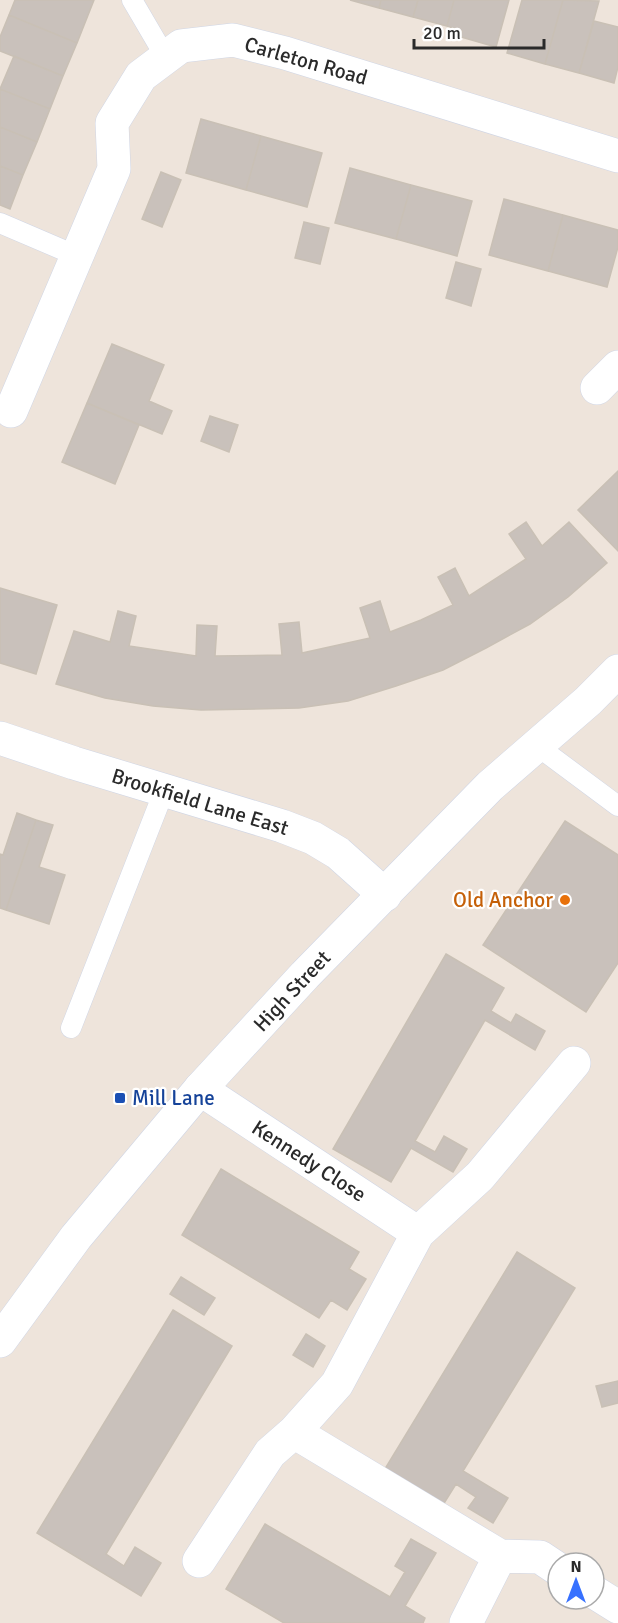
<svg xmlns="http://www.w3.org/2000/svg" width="618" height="1623" font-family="Signika,sans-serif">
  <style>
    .building { fill: #c9c1bb; stroke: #c9c0b5; stroke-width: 1.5 }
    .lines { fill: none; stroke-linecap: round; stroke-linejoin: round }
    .lane-casing { stroke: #d0d6e5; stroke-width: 21 }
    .street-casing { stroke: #d0d6e5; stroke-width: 34 }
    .secondary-casing { stroke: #d0d6e5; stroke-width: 34 }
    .lane { stroke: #fff; stroke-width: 20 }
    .street { stroke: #fff; stroke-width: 33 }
    .secondary { stroke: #fff; stroke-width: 33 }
    .food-dot { fill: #e8710a; stroke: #fff; stroke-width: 2 }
    .transit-dot { fill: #1a4fb4; stroke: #fff; stroke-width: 2 }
    .labels { text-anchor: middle; stroke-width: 4.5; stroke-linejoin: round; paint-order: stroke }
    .street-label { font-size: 21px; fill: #2a2a2a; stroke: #fff }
    .food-label { font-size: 21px; fill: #c56008; stroke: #fff; text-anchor: end }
    .transit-label { font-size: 21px; fill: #164399; stroke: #fff; text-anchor: start }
  </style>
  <rect width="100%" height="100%" fill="#eee4db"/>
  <path class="building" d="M15,0H94L77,43L9,15Z
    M350,0H381L379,8Z
    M381,0H418L413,17L379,8Z
    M418,0H454L447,26L413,17Z
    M454,0H509L496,47L461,37L462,31L447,26Z
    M522,0H563L545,64L507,53Z
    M563,0L599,1L579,73L545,64Z
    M9,15L77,43L63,76L0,51V37Z
    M594,21L618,27V67L614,83L579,73Z
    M14,56L63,76L50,109L0,89Z
    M0,89L50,109L37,142L0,127Z
    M201,119L261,136L246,190L186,173Z
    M0,127L37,142L23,175L0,166Z
    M261,136L322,153L307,207L246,190Z
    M0,166L23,175L10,209L0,205Z
    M350,168L411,185L396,239L335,223Z
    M161,172L181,180L162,227L142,219Z
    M411,185L472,201L457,256L396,239Z
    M504,199L563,215L548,271L489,255Z
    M563,215L618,230V247L607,287L548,271Z
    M304,222L329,228L320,264L295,258Z
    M456,262L481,269L471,306L446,298Z
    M112,344L164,365L149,401L172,411L162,434L87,403Z
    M87,403L139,425L115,484L62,462Z
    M210,416L238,425L229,452L201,441Z
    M618,471V551L578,510Z
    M526,522L542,546L569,522L607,563L568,597L530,624L486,648L443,670L396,686L348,701L299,708L201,710L153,706L105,698L56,684L74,631L110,642L118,611L136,616L129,646L196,656L197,625L217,626L215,656L282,655L279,624L299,622L302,653L370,638L360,608L380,601L390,632L421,620L453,605L438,577L455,568L469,596L526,559L509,534Z
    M0,588L57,605L36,674L0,663Z
    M17,813L36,820L6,910L0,908V854L3,855Z
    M36,820L53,825L39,867L65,875L49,924L6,910Z
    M565,821L618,855V963L586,1012L483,945Z
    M446,954L504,988L491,1011L511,1023L516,1014L545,1031L535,1050L485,1020L415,1141L435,1152L444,1136L467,1149L453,1172L411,1148L391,1182L333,1149Z
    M221,1169L359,1252L349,1269L366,1279L347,1310L331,1300L319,1318L182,1235Z
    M517,1252L575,1288L463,1471L508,1498L493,1523L468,1508L476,1497L456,1484L438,1513L380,1477Z
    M181,1277L215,1298L204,1315L170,1294Z
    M173,1310L232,1346L106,1554L124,1566L135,1547L161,1563L141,1596L37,1533Z
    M306,1334L325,1346L313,1367L293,1355Z
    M618,1381V1403L602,1407L596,1386Z
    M265,1524L390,1597L405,1572L395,1566L411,1539L436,1553L405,1606L425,1618L423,1623H284L226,1589Z"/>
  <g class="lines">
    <defs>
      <path id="lane" d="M132,0L166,58
        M0,223L77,256
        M536,745L618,806
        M71,1028L164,791"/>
      <path id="street" d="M597,388L618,367
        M11,411L114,169L112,123L141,76L181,46L233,40L285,53L618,156
        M0,738L74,763L282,826L313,838L338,853L385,895
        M200,1089L418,1233
        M199,1561L270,1453L294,1432
        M558,1569L540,1557L500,1556L294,1432L337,1384L418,1233L480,1176L574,1063
        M594,1592L618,1607
        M466,1623L500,1556"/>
      <path id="secondary" d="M0,1341L76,1237L200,1089L305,975L490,786L588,701L618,671"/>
    </defs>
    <use href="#lane" class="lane-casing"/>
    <use href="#street" class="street-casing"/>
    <use href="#secondary" class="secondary-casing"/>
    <use href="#lane" class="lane"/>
    <use href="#street" class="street"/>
    <use href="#secondary" class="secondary"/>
  </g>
  <circle class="food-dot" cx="565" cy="900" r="6"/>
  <rect class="transit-dot" x="114" y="1092" width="12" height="12" rx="3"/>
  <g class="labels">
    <g class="street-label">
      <text transform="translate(306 61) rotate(16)" y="7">Carleton Road</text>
      <text transform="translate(200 802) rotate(17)" y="7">Brookfield Lane East</text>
      <text transform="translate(292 991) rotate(-47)" y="7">High Street</text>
      <text transform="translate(309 1161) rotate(33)" y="7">Kennedy Close</text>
    </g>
    <g class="food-label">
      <text x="553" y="907">Old Anchor</text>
    </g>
    <g class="transit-label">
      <text x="132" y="1105">Mill Lane</text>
    </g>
  </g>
  <g transform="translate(576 1581)"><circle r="28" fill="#ffffff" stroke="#aaaaaa" stroke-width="1.5"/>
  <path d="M0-4.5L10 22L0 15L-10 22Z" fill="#3771ff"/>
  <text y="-9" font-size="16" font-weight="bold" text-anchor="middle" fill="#2a2a2a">N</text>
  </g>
  <path d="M414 39v9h130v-9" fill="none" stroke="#2a2a2a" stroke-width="3"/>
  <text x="423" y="39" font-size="18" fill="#2a2a2a" stroke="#ffffff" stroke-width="4.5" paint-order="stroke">20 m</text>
</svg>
